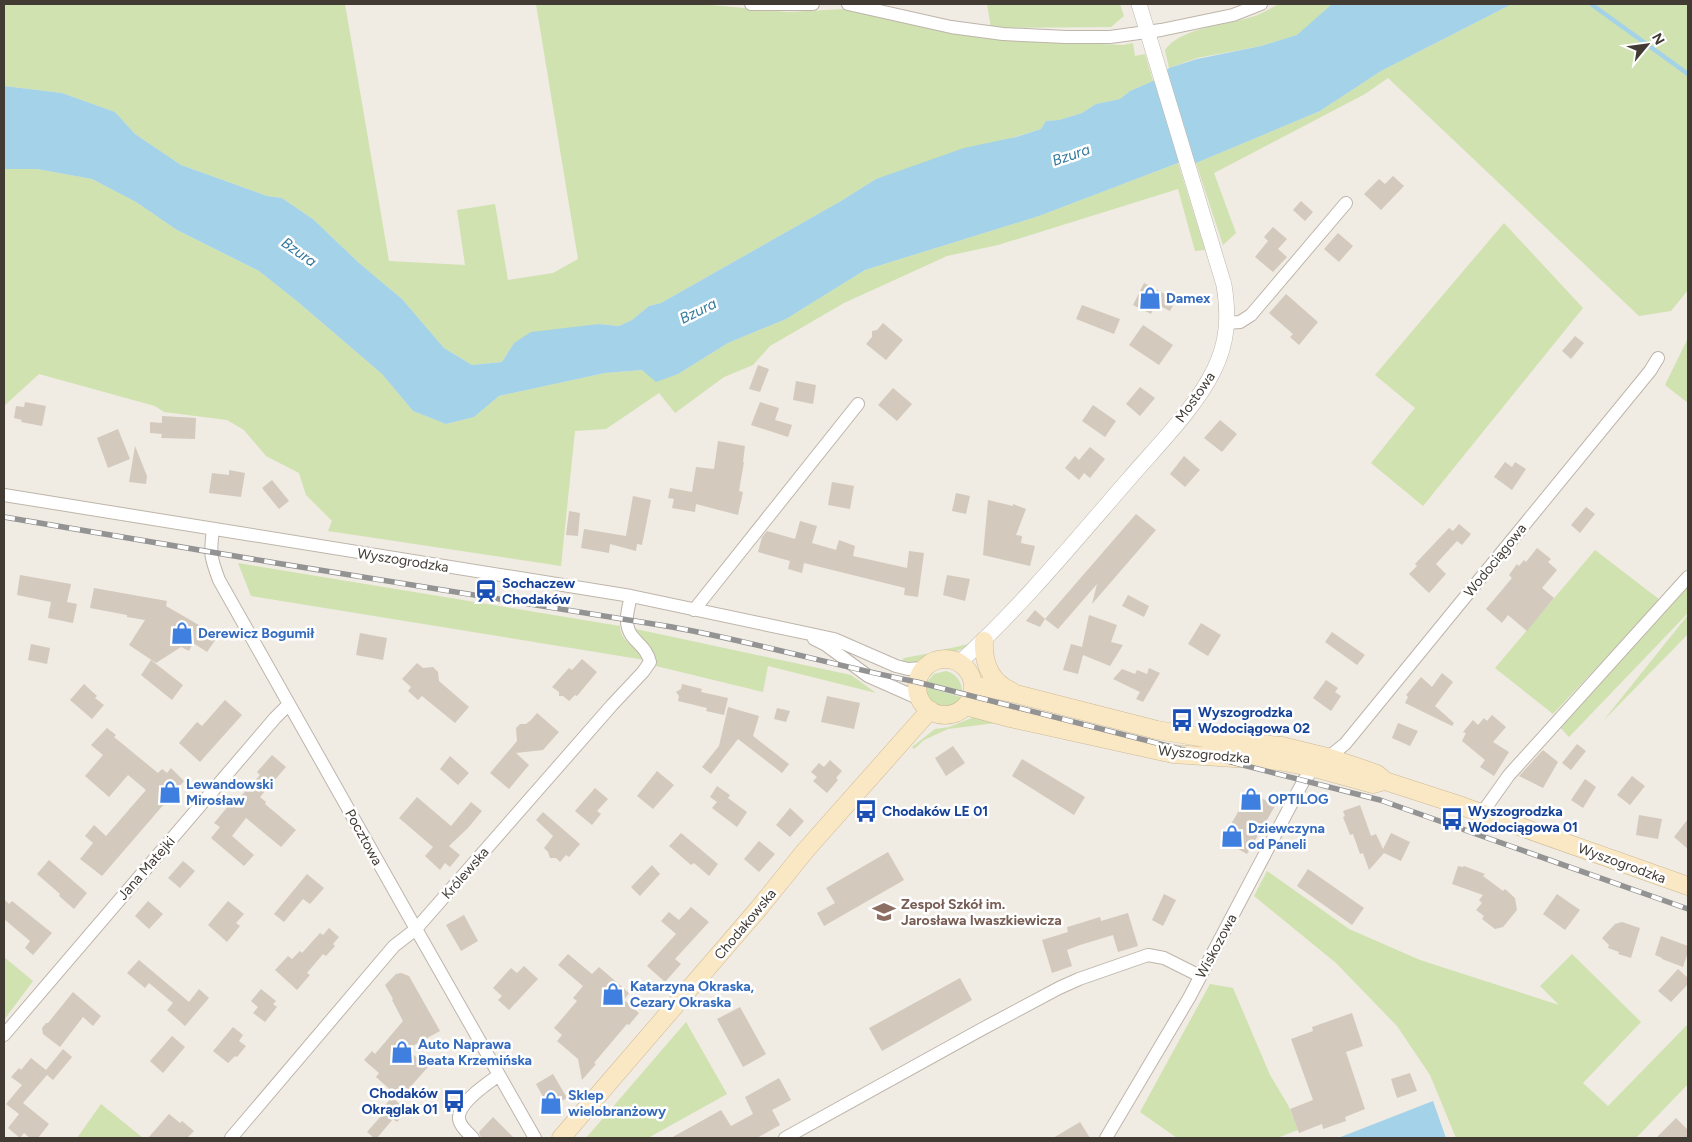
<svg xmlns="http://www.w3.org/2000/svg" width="1692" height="1142" font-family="Figtree,sans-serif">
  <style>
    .green { fill: #cfe2af }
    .water { fill: #a3d2e9 }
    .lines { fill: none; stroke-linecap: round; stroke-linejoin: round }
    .stream { stroke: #a3d2e9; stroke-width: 4.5 }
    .building { fill: #d4c9bd }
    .minor-casing { stroke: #beb5aa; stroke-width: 14 }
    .tertiary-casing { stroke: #beb5aa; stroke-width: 16 }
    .secondary-casing { stroke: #cdba96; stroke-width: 19 }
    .minor { stroke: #fff; stroke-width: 12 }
    .tertiary { stroke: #fff; stroke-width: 15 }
    .secondary { stroke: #fae8c4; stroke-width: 18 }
    .rail-casing { stroke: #939393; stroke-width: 5.5 }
    .rail { stroke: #fff; stroke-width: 4; stroke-dasharray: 11; stroke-linecap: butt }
    .labels { text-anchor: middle; stroke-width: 5; stroke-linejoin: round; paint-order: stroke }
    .shop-label { font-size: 14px; font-weight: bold; fill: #366cbe; stroke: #fff; text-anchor: start }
    .street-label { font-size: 14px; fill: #413b34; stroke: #fff }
    .transit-label { font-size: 14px; font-weight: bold; fill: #164399; stroke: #fff; text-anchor: start }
    .education-label { font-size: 14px; font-weight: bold; fill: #785e54; stroke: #fff; text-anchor: start }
    .water-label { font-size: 15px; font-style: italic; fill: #357a9d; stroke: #fff }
  </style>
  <rect width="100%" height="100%" fill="#f0ebe3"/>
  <path class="green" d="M4,4H345L389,261L465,265L457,210L495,204L508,280L553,273L578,259L536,4H699L788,12L846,9L991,39L1123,45L1133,43L1135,56L1145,54L1153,81L1130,91L1120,99L1096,104L1082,113L1059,120L1046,121L1041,129L876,179L841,201L661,303L649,306L632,320L619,326L599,324L514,343L502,362L472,365L444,348L402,299L359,263L314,220L282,198L267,196L181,165L135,134L115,112L62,93L4,86Z
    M987,4H1120L1124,16L1111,27L991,28Z
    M1279,4H1332L1298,35L1261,46L1197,58L1169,68L1165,50C1181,27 1229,25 1255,16C1263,13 1271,8 1279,4Z
    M1512,4H1688V290L1671,311L1639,316L1388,78L1365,94L1214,173L1236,233L1223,245L1196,163L1320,111L1381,71Z
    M1178,163L1205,250L1195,251L1178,189L998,245L947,256L844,303L770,346L753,365L724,377L675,413L659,393L606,429L575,431L561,566L328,531L332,521L306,495L299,473L266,456L244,430L227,420L164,412L155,406L39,374L4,406V169H37L92,179L136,202L177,230L259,271L298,302L382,374L413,411L446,424L474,417L499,396L605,373L642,370L656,381L678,374L728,343L786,319L865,270L1039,216Z
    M1504,223L1583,308L1423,506L1371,463L1415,408L1375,375Z
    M1688,338V403L1665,385Z
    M1595,550L1660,600L1553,714L1495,668Z
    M238,563L620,626C620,637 626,641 634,646C638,650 641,655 645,660L251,596Z
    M1688,584V613L1569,737L1558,725Z
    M1688,615V634L1603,721Z
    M631,628L851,675L876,693L768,666L763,692L652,665L656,660C652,646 641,639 631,628Z
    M969,644C962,650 955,652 945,653L942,650Z
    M931,653L917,662L901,663L904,658Z
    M946,671C956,674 961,680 962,691L927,682L934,674Z
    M926,687L961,697C950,716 926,709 926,687Z
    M974,717L1004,722L948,729L924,740L914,749L912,747L935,729L949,727Z
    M1267,871L1349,929L1420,960L1559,1005L1540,986L1572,954L1641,1022L1583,1083L1608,1106L1688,1024V1084L1636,1138H1456L1430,1075L1397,1026L1336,963L1254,896Z
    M4,957L33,981L4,1020Z
    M1210,984L1233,988L1270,1075L1288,1105L1298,1130L1277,1138H1177L1140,1112Z
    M686,1022L727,1094L648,1138H586Z
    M101,1104L143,1138H77Z"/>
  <path class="water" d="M1332,4H1512L1381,71L1320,111L1196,163H1178L1039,216L865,270L786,319L728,343L678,374L656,382L642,370L605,373L499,396L474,417L446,424L413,411L382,374L298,302L259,271L177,230L136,202L92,179L37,169H4V86L62,93L115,112L135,134L181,165L267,196L282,198L314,220L359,263L402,299L444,348L472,365L502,362L514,343L531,332L599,324L619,326L632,320L649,306L661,303L841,201L876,179L964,148L1016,137L1041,129L1046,121L1059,120L1082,113L1096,104L1120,99L1130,91L1153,81L1169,68L1197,59L1261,46L1297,35Z
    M1433,1101L1446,1138H1338Z"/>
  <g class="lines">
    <path class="stream" d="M1591,4L1688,74"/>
  </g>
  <path class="building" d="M1393,176L1404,186L1381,210L1364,194L1379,179L1385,184Z
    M1301,201L1313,212L1305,221L1293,210Z
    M1273,227L1287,239L1278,249L1287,257L1273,272L1255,257L1268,241L1264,237Z
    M1338,233L1353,246L1339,262L1324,249Z
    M1144,283L1176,300L1170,311L1156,304L1151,314L1133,305Z
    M1286,294L1318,322L1299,345L1290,337L1293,334L1269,313Z
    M1082,305L1120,319L1114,334L1076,319Z
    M883,323L903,340L886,360L866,344L872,337V331L877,330Z
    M1143,325L1173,345L1159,365L1129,345Z
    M1575,336L1584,343L1571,359L1562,351Z
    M758,365L769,369L760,392L749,389Z
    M796,381L816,385L813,404L793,400Z
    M1140,387L1155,398L1140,416L1126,404Z
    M893,388L912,404L897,421L878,405Z
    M25,402L46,406L42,426L21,422L22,420L14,418L16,406L24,407Z
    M760,402L779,408L775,420L792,425L788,437L751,425Z
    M1093,405L1116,421L1105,437L1082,421Z
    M162,416L196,418L195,439L161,438L162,434L150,433V422L162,423Z
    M1220,420L1237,434L1222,452L1204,438Z
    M118,429L130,459L108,468L97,438Z
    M718,441L745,446L743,462H744L739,491L743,492L738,515L696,504L695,512L672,508L674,499L668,498L670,488L692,492L696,467L714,469Z
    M135,446L147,476L146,484L129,482Z
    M1090,447L1105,459L1090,478L1084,473L1079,480L1065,468L1075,456L1079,460Z
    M1184,456L1200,470L1185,487L1170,474Z
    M1505,462L1512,467L1515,462L1526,469L1512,490L1494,477Z
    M229,470L245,473L241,497L209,493L212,473L229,475Z
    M272,480L289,501L279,509L262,488Z
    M832,482L854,486L850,509L828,505Z
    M956,493L970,496L966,514L952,511Z
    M633,496L651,500L642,545L637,544L636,551L610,544L609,553L581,548L584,529L626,536Z
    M988,500L1013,506V504L1026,509L1016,535L1022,536L1021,543L1035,546L1030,566L983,555Z
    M1586,507L1595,514L1580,533L1571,525Z
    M569,511L580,513L578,536L566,535Z
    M1136,514L1156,530L1092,604L1097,584L1058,629L1045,619Z
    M800,521L817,526L812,543L836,550L839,540L855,546L853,556L907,568L909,551L924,553L918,597L904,595L905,588L804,563L802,573L788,569L790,561L758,552L762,537L767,531L795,539Z
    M1459,524L1471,534L1462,545L1457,541L1436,564L1446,574L1429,593L1409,574L1417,566L1415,564L1449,528L1453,531Z
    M1537,548L1551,559L1548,562L1557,570L1542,588L1554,598L1527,631L1508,615L1502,623L1486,609L1512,578L1509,575L1517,564L1519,566L1524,560L1526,562Z
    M20,575L71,584L67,602L77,604L73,623L48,618L51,602L17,595Z
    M947,575L970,579L965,601L943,595Z
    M94,588L167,601L166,606L218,636L207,652L193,643L189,651L181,647L156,663L129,645L145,620L127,617V615L90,608Z
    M1128,595L1149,606L1144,617L1122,606Z
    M1035,610L1045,619L1040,627L1026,621Z
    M1089,615L1117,625L1111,642L1123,645L1110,666L1083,655L1078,674L1063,670L1071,644L1082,647Z
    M1201,623L1221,635L1208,656L1188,644Z
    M1332,632L1365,655L1357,665L1325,642Z
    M360,633L387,638L383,660L356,655Z
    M31,644L50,648L47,664L28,660Z
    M582,659L597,672L577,696L575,695L569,701L563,696H559V692L552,687L569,668L572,670Z
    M151,660L183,685L172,700L141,675Z
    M417,663L423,668L433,667L438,672L439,681L469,707L455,723L422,696L418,700L408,691L411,687L402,679Z
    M1149,668L1160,673L1143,702L1136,699L1140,692L1113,679L1122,669L1135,674L1137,670L1147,674Z
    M1442,673L1453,682L1435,706L1454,723L1452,726L1405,703L1408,697L1406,695L1421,677L1432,687Z
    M1326,680L1338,688L1335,692L1341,696L1331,711L1313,698Z
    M84,684L97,696L95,698L104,705L92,719L70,700Z
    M682,684L702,689L701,692L728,698L724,715L706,711L707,708L678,701L679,696L676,692L681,689Z
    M827,696L860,703L854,729L821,722Z
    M225,700L242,715L200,762L179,743L197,722L202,726Z
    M728,707L759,716L753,736L789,764L782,773L738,739L711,774L702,767L719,746Z
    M777,708L790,711L786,722L774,719Z
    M537,713L559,732L543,750L516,753L529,765L509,789L490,773L517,741L516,728L520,724H526L531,720Z
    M1492,715L1506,727L1493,742L1509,752L1494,776L1480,767L1485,760L1462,741L1466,733L1463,732L1473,720L1478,725L1484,718L1487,721Z
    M1398,723L1418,731L1410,746L1392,738Z
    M107,728L116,735L114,737L158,773L162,769L167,773L171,768L184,781L102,876L80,859L93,843L85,836L94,825L106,836L146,790L128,775L109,797L85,776L103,755L91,745Z
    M1577,744L1586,751L1571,770L1562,763Z
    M953,746L965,763L946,776L935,758Z
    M1543,750L1558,762L1543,788L1519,776Z
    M272,755L286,767L260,797L266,802L265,804L296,830L281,847L246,818L232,836L254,855L244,866L211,838L220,827L214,823L230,804L232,806L260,775L257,772Z
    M450,756L469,773L458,785L440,769Z
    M1022,759L1085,797L1074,815L1012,776Z
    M830,760L842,771L836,778L838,780L827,793L813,781L817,777L811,772L819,763L824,767Z
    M657,771L674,785L653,809L637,796Z
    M1632,776L1645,786L1630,805L1617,795Z
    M1585,779L1596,787L1583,808L1571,800Z
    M717,786L730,795L728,798L747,812L737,827L712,808L717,802L710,797Z
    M595,788L608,799L597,811L601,814L592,825L575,811Z
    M1250,791L1275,806L1247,854L1222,840Z
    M417,797L451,826L471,802L482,811L468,828L449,846L460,855L450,867L445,863L440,870L425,856L433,847L399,818Z
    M1360,805L1371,836L1376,834L1383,849L1391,833L1410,842L1401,861L1384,853L1369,870L1363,853L1360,854L1353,834L1350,835L1343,817L1345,816L1343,811Z
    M790,808L804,821L790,837L776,825Z
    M543,812L580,844L569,857L566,855L560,862L556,858H550L548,852L544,848L553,836L536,820Z
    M1639,815L1662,819L1658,839L1636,835Z
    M1688,819V849L1674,837Z
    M681,833L718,864L709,876L694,863L691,865L669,846Z
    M759,841L775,854L759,872L744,859Z
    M888,852L904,880L824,926L817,913L835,903L826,888Z
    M49,860L87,893L74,909L59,896L60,894L37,874Z
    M183,861L195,871L180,888L168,878Z
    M652,865L660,874L640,896L631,887Z
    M1458,866L1463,867L1464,866L1485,874L1483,876L1503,891L1505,889L1515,898L1517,910L1503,927L1495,929L1482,919L1484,916L1476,910L1482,903L1479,900L1483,895L1452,884Z
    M1308,869L1364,908L1352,925L1297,886Z
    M307,874L324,888L310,904L303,899L284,922L274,914Z
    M1164,894L1176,900L1163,926L1152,920Z
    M1557,894L1580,910L1565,930L1543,914Z
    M4,899L9,904L12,901L52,933L33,955L25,948L30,941L4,919Z
    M148,901L163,914L149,929L135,916Z
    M228,901L244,914L236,923L240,926L227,942L208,925Z
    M691,907L709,922L675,959L681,964L665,982L647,966L676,934L661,921L669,912L679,920Z
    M1128,913L1138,946L1118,952L1113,935L1080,945L1067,950L1072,966L1052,973L1042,940L1068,932L1067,927L1074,925L1100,917L1101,921Z
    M464,915L478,941L461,951L446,925Z
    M1622,922L1640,928L1631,958L1618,954L1619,952L1608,948L1609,945L1602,938L1615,924Z
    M329,928L339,937L333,944L335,946L326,956L323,954L307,973L310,975L297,990L275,970L288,956L292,959L300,951L302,953L320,933L323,935Z
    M1661,936L1688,946V952L1683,967L1662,959V958L1655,955Z
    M568,954L592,974L599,967L629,993L624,1000L639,1013L629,1025L627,1024L594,1063L596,1064L582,1080L578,1059L557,1041L562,1035L554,1028L577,1001L573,998L583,986L558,965Z
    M139,960L189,1002L199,989L209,998L185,1026L167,1010L173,1003L149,983L145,988L127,973Z
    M524,966L538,979L509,1010L498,1000L502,996L493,988L511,968L517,973Z
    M1678,969L1688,978V984L1671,1002L1658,991Z
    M401,973L409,976L440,1031L407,1049L428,1067L412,1085L414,1086L402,1100L376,1077L379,1073L364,1060L372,1051L375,1054L403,1021L392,1000L393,999L385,985L396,974Z
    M960,978L972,1000L882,1051L869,1028Z
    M261,989L276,1001L273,1004L277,1007L265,1022L253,1013L258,1007L251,1001Z
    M73,992L101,1016L93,1026L83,1017L60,1047L43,1034L42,1028L46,1023H48Z
    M740,1007L766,1054L743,1067L717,1019Z
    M1352,1013L1363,1046L1346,1052L1365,1109L1345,1117L1346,1121L1323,1129L1322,1124L1299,1133L1290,1109L1313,1100L1291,1039L1313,1031L1312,1027Z
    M233,1027L243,1035L239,1041L246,1046L237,1057L235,1056L228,1063L213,1051Z
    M172,1036L185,1047L163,1073L150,1061Z
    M63,1049L72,1057L53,1080L47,1075L23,1103L49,1124L38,1138H30L24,1133L20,1138L8,1128L19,1114L6,1104L22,1085L11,1077L19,1068L21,1070L31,1058L46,1070Z
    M1410,1073L1417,1091L1397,1098L1391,1079Z
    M553,1074L567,1098L554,1105L547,1104L536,1084Z
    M779,1078L791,1100L772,1110L780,1125L757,1138H671L721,1110L731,1126L753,1114L745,1097Z
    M392,1097L407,1111L397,1122L393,1119L377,1138H374L367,1132L382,1115L379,1113Z
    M169,1114L180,1123L182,1121L194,1131L187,1138H148Z
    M493,1117L514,1138H481L479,1132Z
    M1676,1118L1688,1130V1138H1656Z
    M1080,1122L1090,1138H1053Z"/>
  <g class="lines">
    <defs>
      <path id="minor" d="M751,4H813
        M848,4L951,27L1003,34L1066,37H1110L1161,30L1233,15L1261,4
        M1227,323L1240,322L1251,315L1346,203
        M4,495L631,596L834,639L896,666L908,669L924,668
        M213,529C210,554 210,556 219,580L416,929L535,1138
        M694,610L858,404
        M814,639L826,645L868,676L920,699
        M1482,813L1509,775L1688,577
        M4,1035L275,718L289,704
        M231,1138L394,946L416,929L612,705L643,672L650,662C647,649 639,645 632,636C623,624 628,609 631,596
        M473,1138C468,1133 460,1126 459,1119C457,1103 488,1083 499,1075
        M785,1138L982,1029L1059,988L1079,979L1148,955L1164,958L1200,976
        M1106,1138L1189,998L1304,780L1315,768L1345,744L1650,371L1658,358"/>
      <path id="tertiary" d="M960,662C1021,607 1074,542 1128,480C1156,447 1195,409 1214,370C1228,342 1229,315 1224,285L1139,4"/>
      <path id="secondary" d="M984,641C983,663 991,682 1011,691
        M917 687a28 28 0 1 1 56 0a28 28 0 1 1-56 0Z
        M974,685L1016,694L1157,730L1224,741L1282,746L1327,757L1363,769L1377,774L1385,781L1453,803L1688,886
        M966,706L1010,718L1173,754L1279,761L1315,768L1373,784L1384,781
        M561,1138L759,908L805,851L930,710"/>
    </defs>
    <use href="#minor" class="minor-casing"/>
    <use href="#tertiary" class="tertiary-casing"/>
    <use href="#secondary" class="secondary-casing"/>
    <use href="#minor" class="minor"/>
    <use href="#tertiary" class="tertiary"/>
    <use href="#secondary" class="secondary"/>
    <defs>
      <path id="rail" d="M4,517L276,563L672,627C755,642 835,666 917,682L1380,800L1688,909"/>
    </defs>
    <use href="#rail" class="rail-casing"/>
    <use href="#rail" class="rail"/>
  </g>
  <defs>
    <symbol id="shop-bare" viewBox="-9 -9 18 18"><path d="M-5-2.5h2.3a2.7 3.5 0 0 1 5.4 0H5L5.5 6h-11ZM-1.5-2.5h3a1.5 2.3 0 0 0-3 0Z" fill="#3f7fe0" stroke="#fff" stroke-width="2.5" paint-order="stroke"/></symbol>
    <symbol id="station-bare" viewBox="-9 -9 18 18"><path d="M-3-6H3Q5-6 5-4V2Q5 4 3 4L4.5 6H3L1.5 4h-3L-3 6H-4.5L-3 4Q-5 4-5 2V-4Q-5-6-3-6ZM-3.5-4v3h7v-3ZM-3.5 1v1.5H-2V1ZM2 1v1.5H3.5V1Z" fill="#1a4fb4" stroke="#fff" stroke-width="2.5" paint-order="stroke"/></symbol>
    <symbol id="bus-bare" viewBox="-9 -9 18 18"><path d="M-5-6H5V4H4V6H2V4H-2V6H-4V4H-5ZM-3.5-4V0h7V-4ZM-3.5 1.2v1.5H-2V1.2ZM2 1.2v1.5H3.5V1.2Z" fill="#1a4fb4" stroke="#fff" stroke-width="2.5" paint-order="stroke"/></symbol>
    <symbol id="school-bare" viewBox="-9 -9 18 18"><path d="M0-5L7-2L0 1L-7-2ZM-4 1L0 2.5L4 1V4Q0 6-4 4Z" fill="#8d6e63" stroke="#fff" stroke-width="2.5" paint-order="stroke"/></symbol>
  </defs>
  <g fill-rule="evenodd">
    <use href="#shop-bare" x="1134" y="282" width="32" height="32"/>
    <use href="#station-bare" x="470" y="575" width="32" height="32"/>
    <use href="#shop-bare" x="166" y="617" width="32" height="32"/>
    <use href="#bus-bare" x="1166" y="704" width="32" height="32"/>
    <use href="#shop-bare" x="154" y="776" width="32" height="32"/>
    <use href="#shop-bare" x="1235" y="783" width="32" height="32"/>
    <use href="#bus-bare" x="850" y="795" width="32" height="32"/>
    <use href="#bus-bare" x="1436" y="803" width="32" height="32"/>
    <use href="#shop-bare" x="1216" y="820" width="32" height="32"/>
    <use href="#school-bare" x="868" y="896" width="32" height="32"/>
    <use href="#shop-bare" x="597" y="978" width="32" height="32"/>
    <use href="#shop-bare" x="386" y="1036" width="32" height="32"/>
    <use href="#bus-bare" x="438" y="1085" width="32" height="32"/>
    <use href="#shop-bare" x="535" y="1087" width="32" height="32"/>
  </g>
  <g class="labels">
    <g class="shop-label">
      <text x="1166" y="303">Damex</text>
      <text x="198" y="638">Derewicz Bogumił</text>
      <text x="186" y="789">Lewandowski<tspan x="186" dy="16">Mirosław</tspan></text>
      <text x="1268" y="804">OPTILOG</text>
      <text x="1248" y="833">Dziewczyna<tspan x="1248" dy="16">od Paneli</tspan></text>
      <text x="630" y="991">Katarzyna Okraska,<tspan x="630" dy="16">Cezary Okraska</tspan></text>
      <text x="418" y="1049">Auto Naprawa<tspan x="418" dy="16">Beata Krzemińska</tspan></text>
      <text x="568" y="1100">Sklep<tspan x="568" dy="16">wielobranżowy</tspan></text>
    </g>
    <g class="street-label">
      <text transform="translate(1195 397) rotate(-55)" y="5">Mostowa</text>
      <text transform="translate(403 560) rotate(9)" y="5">Wyszogrodzka</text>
      <text transform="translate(1495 560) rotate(-51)" y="5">Wodociągowa</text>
      <text transform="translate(1204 754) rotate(5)" y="5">Wyszogrodzka</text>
      <text transform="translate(364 837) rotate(61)" y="5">Pocztowa</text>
      <text transform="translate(1622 863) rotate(20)" y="5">Wyszogrodzka</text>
      <text transform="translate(146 868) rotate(-49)" y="5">Jana Matejki</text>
      <text transform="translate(465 873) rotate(-49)" y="5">Królewska</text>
      <text transform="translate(745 924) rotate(-50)" y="5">Chodakowska</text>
      <text transform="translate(1216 946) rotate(-62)" y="5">Wiskozowa</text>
    </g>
    <g class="transit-label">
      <text x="502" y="588">Sochaczew<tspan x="502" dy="16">Chodaków</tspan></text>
      <text x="1198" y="717">Wyszogrodzka<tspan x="1198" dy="16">Wodociągowa 02</tspan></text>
      <text x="882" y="816">Chodaków LE 01</text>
      <text x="1468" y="816">Wyszogrodzka<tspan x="1468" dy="16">Wodociągowa 01</tspan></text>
      <text x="438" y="1098" text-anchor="end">Chodaków<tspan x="438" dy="16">Okrąglak 01</tspan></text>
    </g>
    <g class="education-label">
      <text x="901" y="909">Zespoł Szkół im.<tspan x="901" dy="16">Jarosława Iwaszkiewicza</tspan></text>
    </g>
    <g class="water-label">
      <text transform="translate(1071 155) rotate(-19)" y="5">Bzura</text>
      <text transform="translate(299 252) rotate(35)" y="5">Bzura</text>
      <text transform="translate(698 311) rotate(-26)" y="5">Bzura</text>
    </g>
  </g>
  <rect width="1692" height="1142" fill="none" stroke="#413b34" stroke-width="10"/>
  <g transform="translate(1647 45) rotate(61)" stroke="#ffffff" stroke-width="4" paint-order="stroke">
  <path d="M0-4L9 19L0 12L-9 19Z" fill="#413b34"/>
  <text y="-8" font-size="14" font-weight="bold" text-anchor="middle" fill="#413b34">N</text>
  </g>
</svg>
